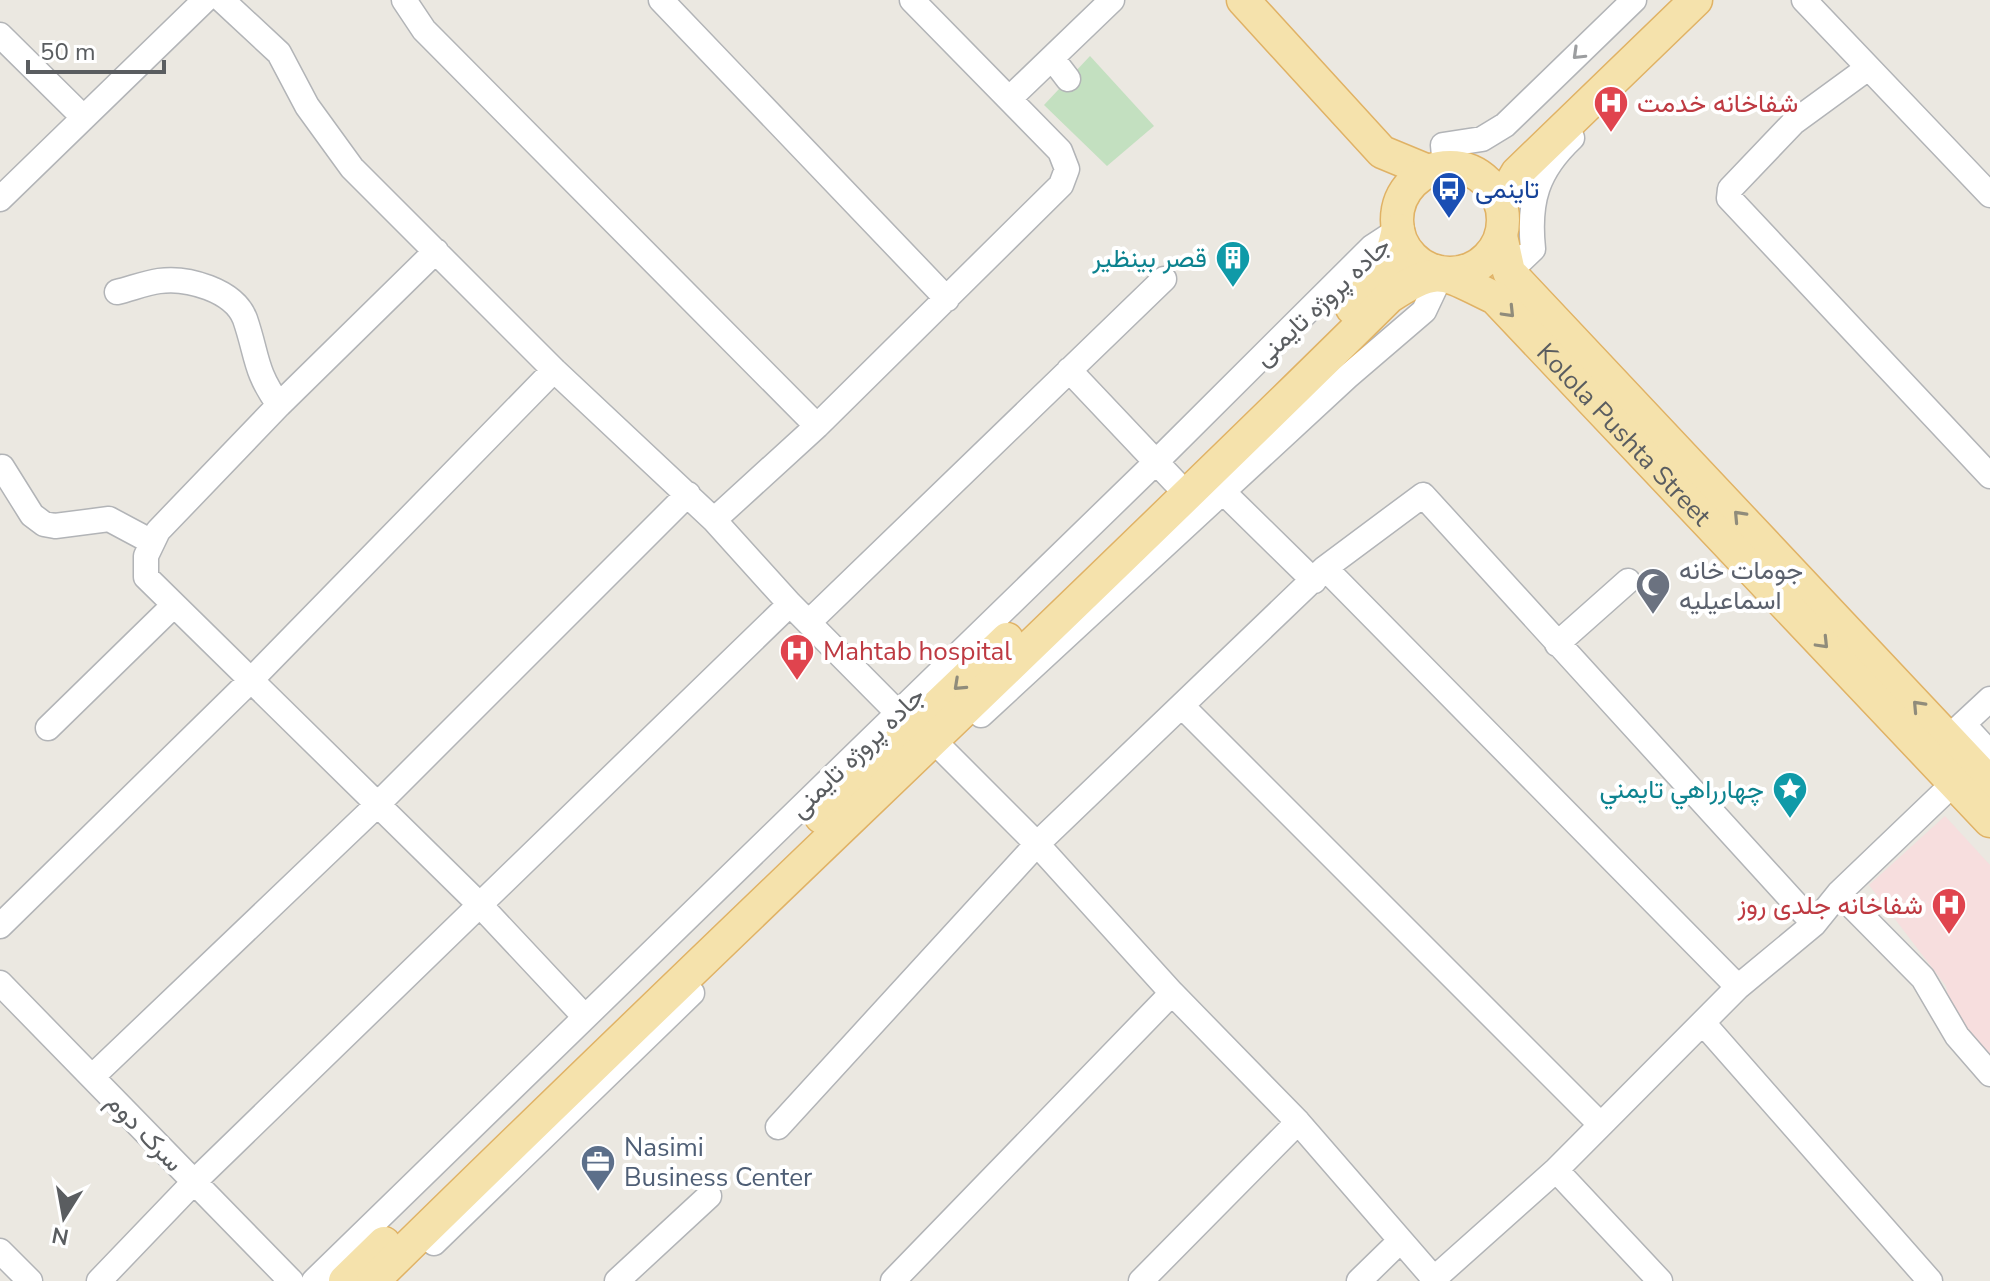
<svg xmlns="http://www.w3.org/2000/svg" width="1990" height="1281" font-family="'Nunito Sans',Vazirmatn,sans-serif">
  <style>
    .medical { fill: #f7dede }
    .green { fill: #c3e0c0 }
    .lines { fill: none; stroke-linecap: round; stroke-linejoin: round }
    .minor-casing { stroke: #b2b4b7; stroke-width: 27 }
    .major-casing { stroke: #e0b265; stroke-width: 35 }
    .minor { stroke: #fff; stroke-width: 24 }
    .major { stroke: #f5e2ac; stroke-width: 32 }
    .oneway { stroke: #9c9ea0 }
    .oneway2 { stroke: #908c7b }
    .labels { text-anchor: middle; stroke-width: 8; stroke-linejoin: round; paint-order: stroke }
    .health-label { font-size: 26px; fill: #be3a42; stroke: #fff; text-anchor: start }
    .transit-label { font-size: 26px; fill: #164399; stroke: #fff; text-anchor: start }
    .culture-label { font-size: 26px; fill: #0d838f; stroke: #fff; text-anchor: end }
    .street-label { font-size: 26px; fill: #5a5d60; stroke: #fff }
    .worship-label { font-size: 26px; fill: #5b616d; stroke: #fff; text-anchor: start }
    .service-label { font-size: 26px; fill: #4e5e75; stroke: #fff; text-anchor: start }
  </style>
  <rect width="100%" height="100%" fill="#ebe8e1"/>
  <path class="medical" d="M1945,816L1990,865V1053L1959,1029L1950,1012L1946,986L1869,885Z"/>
  <path class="green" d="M1090,56L1154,126L1107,166L1044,105Z"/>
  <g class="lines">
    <defs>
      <path id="minor" d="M222,0L279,53L307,106L352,168L554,370L714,520L790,604L897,712L934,741L1037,844L1172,993L1298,1122L1436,1281
        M404,0L424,30L817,426
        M661,0L947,299
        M1804,0L1990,195
        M0,35L83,117
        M1052,58L1068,79
        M1868,68L1794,122L1730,189L1729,198L1990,476
        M1009,99L1112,0
        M1445,167L1443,145L1482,139L1505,125L1634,0
        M0,199L205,0
        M436,251L279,405L158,531L146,556V577L480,905L585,1017
        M1509,272L1533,249C1528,201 1537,171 1572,138
        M117,292C130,289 145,283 159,281C187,277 234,290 245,319C258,357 254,370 279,405
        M1069,370L1175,482
        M2,467L32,515L44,524L55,526L109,519L152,542
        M1213,482L1314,581
        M714,520L817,426L1061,185L1067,169L1060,151L912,0
        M1325,568L1738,987
        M809,622L1164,279
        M1557,644L1628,581
        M1183,707L1600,1124
        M981,715L1347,377L1424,311L1442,273
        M1963,724L1990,753
        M48,728L174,605
        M1948,738L1990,699
        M1839,893L1923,978L1957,1036L1990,1074
        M0,926L250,681L554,370
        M0,983L291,1281
        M1704,1024L1930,1281
        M92,1077L377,805L688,494
        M778,1127L1037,844L1325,568L1423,495L1814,924
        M1556,1170L1660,1281
        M434,1243L692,993
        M0,1251L30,1281
        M1436,1277L1556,1170L1738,987L1814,924L1839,893L1955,782
        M99,1281L194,1182L790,604
        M314,1281L1155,463L1372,247L1398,230
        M617,1281L709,1196
        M893,1281L1172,993
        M1141,1281L1298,1122
        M1359,1281L1399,1242"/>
      <g id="major">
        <path d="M1243,0L1382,152L1428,171"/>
        <circle cx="1450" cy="220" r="53"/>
        <path d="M1500,202L1517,173L1696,0"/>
        <path d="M1501,236L1509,272L1990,783"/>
        <path d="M1352,308L1389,265L1398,230"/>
        <path d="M821,817L1007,639"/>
        <path d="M345,1281L384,1243"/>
        <path id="s1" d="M373,1281C709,950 1054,629 1389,297C1440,263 1444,274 1495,298L1990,821"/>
      </g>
    </defs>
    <use href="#minor" class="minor-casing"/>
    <use href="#major" class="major-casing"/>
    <use href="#minor" class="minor"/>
    <use href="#major" class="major"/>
  </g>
  <defs><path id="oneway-chevron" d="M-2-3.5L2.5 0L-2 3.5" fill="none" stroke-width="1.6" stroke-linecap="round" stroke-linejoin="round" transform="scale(2)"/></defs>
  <use class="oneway" href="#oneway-chevron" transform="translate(1578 54) rotate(136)"/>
  <g class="oneway2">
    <use href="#oneway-chevron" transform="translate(1509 312) rotate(46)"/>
    <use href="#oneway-chevron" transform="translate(1739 516) rotate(-133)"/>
    <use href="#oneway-chevron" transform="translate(1823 643) rotate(46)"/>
    <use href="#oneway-chevron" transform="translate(959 685) rotate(137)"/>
    <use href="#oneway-chevron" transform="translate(1918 706) rotate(-133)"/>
  </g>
  <defs>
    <symbol id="hospital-pin" viewBox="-11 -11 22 30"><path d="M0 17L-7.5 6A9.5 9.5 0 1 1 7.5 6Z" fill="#e0444e" stroke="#fff"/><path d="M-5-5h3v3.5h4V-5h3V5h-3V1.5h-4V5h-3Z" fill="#fff"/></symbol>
    <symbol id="bus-pin" viewBox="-11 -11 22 30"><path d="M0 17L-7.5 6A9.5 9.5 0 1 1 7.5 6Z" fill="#1a4fb4" stroke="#fff"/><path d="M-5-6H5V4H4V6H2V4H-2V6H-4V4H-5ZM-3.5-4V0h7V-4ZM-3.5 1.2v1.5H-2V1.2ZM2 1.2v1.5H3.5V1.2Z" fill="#fff"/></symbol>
    <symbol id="building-pin" viewBox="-11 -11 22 30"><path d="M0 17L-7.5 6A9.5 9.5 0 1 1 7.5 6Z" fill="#0f9aa8" stroke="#fff"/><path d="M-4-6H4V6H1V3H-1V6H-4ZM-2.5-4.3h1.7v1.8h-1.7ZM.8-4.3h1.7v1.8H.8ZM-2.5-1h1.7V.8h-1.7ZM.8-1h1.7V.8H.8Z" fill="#fff"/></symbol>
    <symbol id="mosque-pin" viewBox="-11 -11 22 30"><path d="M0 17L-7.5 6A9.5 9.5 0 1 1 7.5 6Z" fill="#6b7280" stroke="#fff"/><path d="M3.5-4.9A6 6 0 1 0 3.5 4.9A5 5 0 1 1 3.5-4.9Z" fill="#fff"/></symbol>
    <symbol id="sight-pin" viewBox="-11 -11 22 30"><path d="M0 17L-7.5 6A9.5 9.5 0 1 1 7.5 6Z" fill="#0f9aa8" stroke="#fff"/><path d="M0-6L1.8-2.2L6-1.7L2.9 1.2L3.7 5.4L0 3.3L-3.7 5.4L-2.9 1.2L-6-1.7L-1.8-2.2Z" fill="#fff"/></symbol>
    <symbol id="office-pin" viewBox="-11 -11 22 30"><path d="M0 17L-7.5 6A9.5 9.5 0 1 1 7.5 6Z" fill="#5c6f8a" stroke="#fff"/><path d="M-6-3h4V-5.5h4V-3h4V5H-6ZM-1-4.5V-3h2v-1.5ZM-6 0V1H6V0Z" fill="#fff"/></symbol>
  </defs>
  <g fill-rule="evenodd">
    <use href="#hospital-pin" x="1591" y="83" width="40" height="54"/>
    <use href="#bus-pin" x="1429" y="169" width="40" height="54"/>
    <use href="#building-pin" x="1213" y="238" width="40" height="54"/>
    <use href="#mosque-pin" x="1633" y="565" width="40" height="54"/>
    <use href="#hospital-pin" x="777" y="631" width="40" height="54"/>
    <use href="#sight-pin" x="1770" y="769" width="40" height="54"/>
    <use href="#hospital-pin" x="1929" y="885" width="40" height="54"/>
    <use href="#office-pin" x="578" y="1142" width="40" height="54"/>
  </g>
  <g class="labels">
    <g class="health-label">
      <text x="1637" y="112">شفاخانه خدمت</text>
      <text x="823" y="660">Mahtab hospital</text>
      <text x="1923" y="914" text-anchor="end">شفاخانه جلدی روز</text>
    </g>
    <g class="transit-label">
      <text x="1475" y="198">تاینمی</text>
    </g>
    <g class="culture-label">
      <text x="1207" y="267">قصر بینظیر</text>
      <text x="1764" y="798">چهارراهي تايمني</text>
    </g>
    <g class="street-label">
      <text transform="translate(1322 301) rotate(-43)" y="9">جاده پروژه تایمنی</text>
      <text dy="9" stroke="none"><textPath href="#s1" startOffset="1718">Kolola Pushta Street</textPath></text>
      <text transform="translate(857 752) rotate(-44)" y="9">جاده پروژه تایمنی</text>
      <text transform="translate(145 1132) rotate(46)" y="9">سرک دوم</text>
    </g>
    <g class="worship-label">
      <text x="1679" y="579">جومات خانه<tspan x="1679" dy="30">اسماعيليه</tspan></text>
    </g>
    <g class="service-label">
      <text x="624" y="1156">Nasimi<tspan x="624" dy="30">Business Center</tspan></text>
    </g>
  </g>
  <g transform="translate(64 1217) rotate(191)" stroke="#ffffff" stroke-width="6" paint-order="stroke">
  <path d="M0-6L14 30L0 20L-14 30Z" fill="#5a5d60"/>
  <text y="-12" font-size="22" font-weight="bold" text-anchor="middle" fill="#5a5d60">N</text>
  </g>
  <path d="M28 60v12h136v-12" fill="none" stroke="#5a5d60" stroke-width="4"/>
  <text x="40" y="60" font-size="24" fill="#5a5d60" stroke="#ffffff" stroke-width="6" paint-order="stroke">50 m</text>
</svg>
